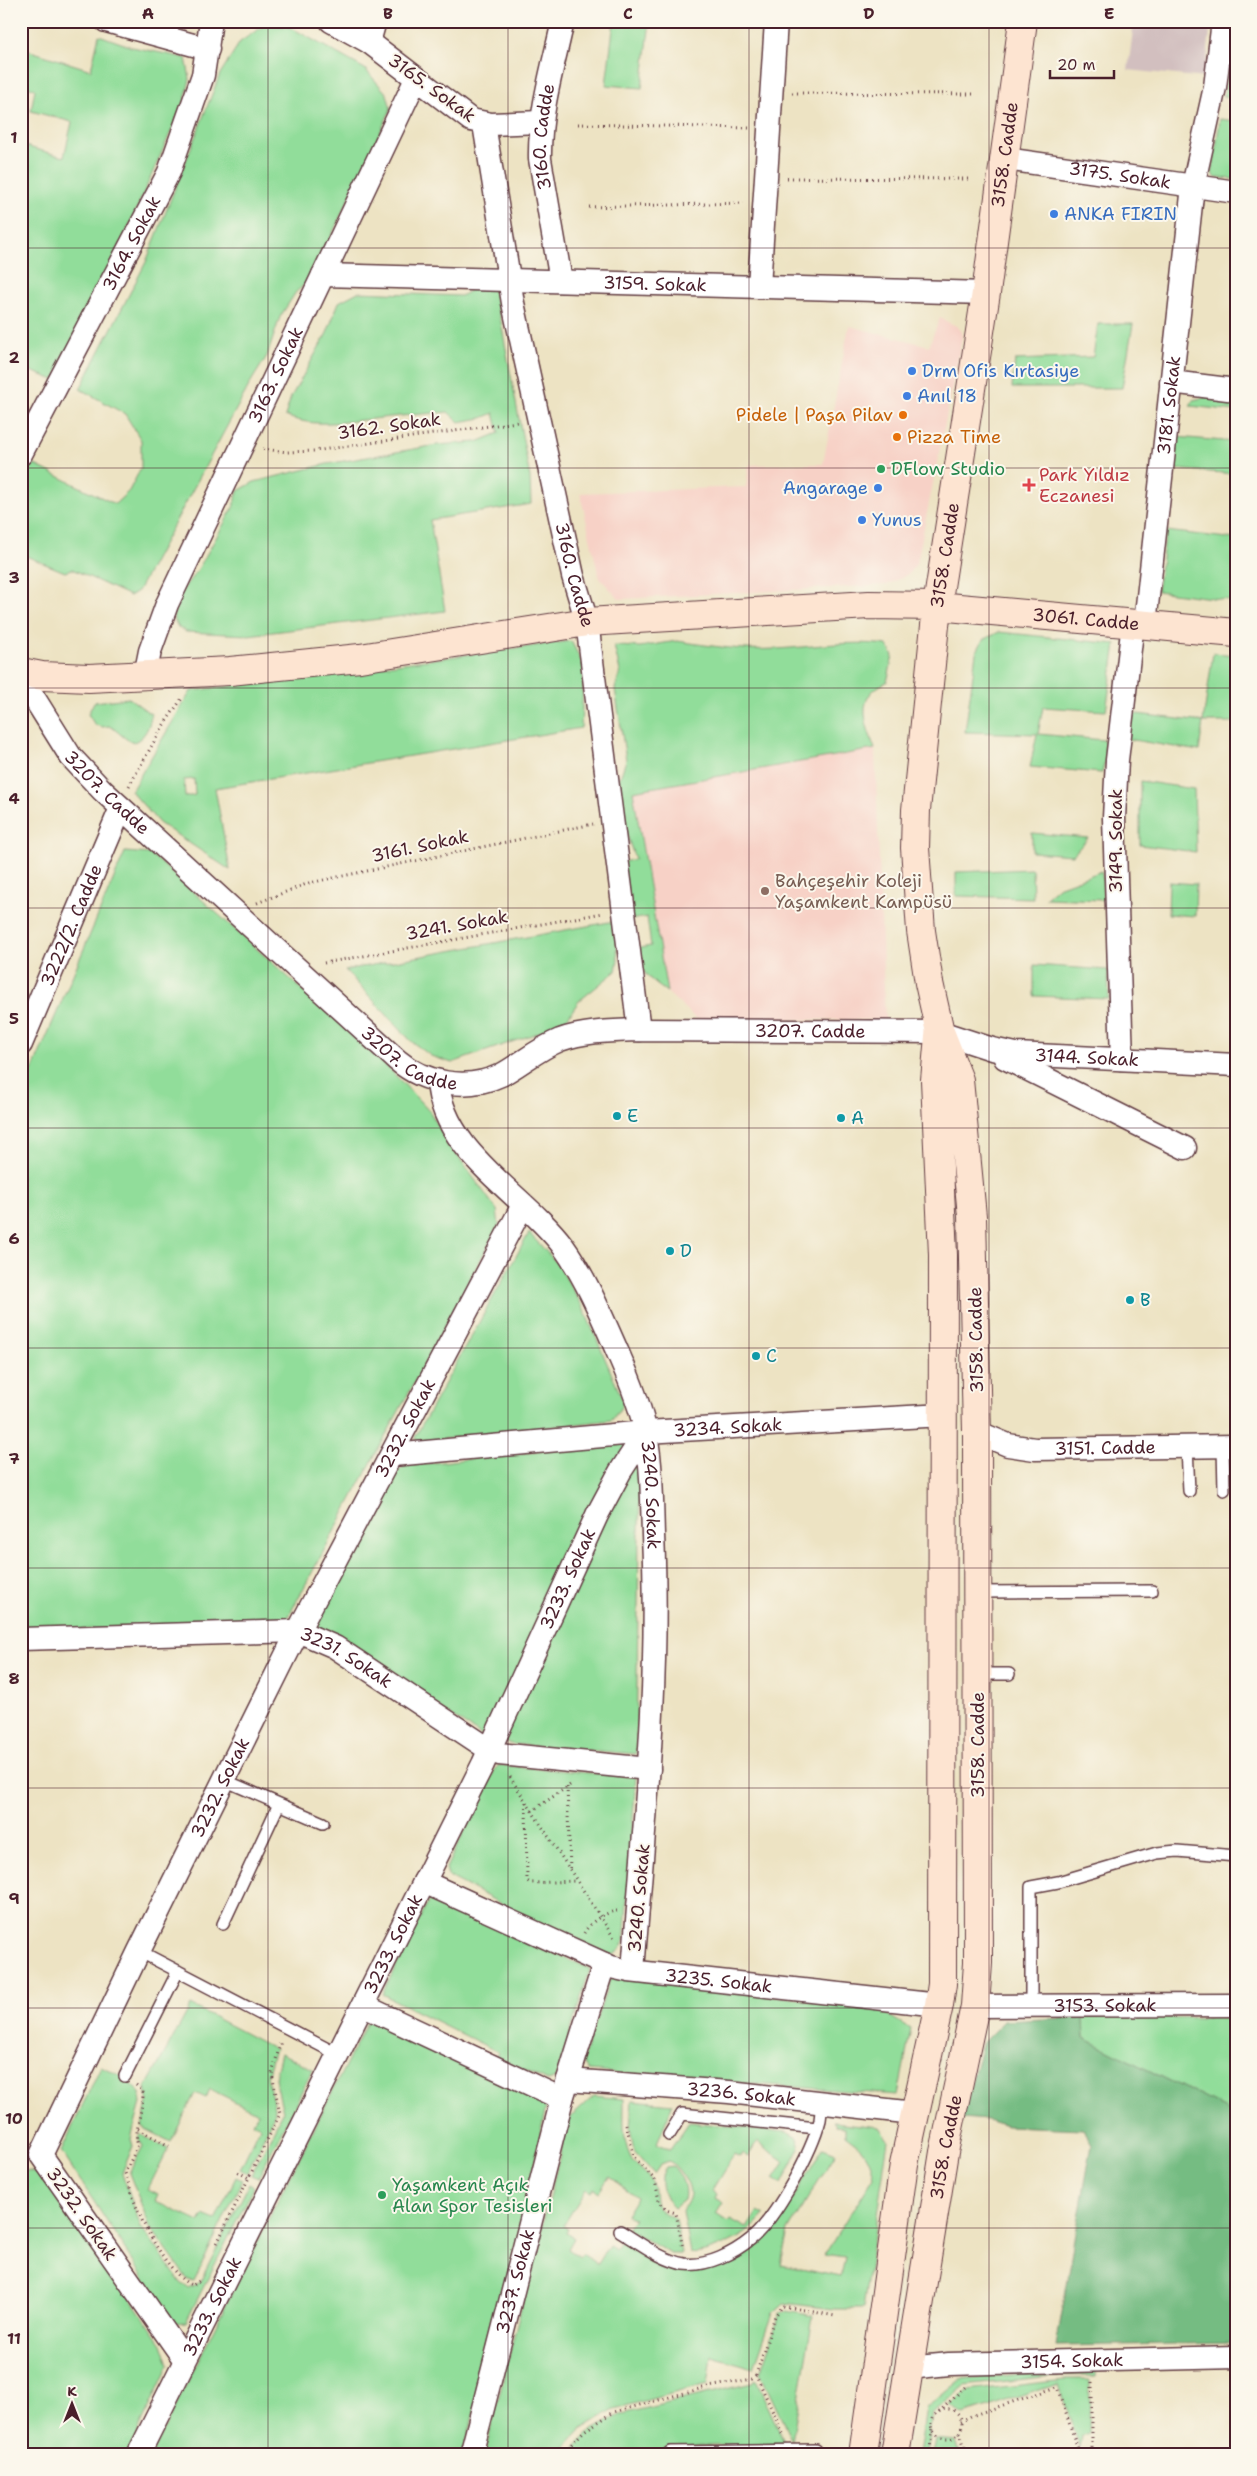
<svg xmlns="http://www.w3.org/2000/svg" width="1257" height="2476" font-family="'Shantell Sans',sans-serif">
  <style>
    .built { fill: #f7d1c6 }
    .industrial { fill: #d2bfbf }
    .green { fill: #91dd9a; stroke: #6e7e62; fill-rule: evenodd }
    .forest { fill: #74bc82; stroke: #5f6e56 }
    .lines { fill: none; stroke-linecap: round; stroke-linejoin: round }
    .lane-casing { stroke: #623c42; stroke-width: 14 }
    .street-casing { stroke: #623c42; stroke-width: 25 }
    .secondary-casing { stroke: #623c42; stroke-width: 30 }
    .path { stroke: #623c42; stroke-width: 3; stroke-dasharray: 1 4; stroke-linecap: butt }
    .lane { stroke: #fff; stroke-width: 11 }
    .street { stroke: #fff; stroke-width: 22 }
    .secondary { stroke: #fde4d1; stroke-width: 28 }
    .grid { fill: none; stroke: #4a1f2b; stroke-width: 1; stroke-opacity: 0.55 }
    .shop-dot { fill: #3f7fe0; stroke: #fbf7ec; stroke-width: 2 }
    .food-dot { fill: #e8710a; stroke: #fbf7ec; stroke-width: 2 }
    .leisure-dot { fill: #2e9e5b; stroke: #fbf7ec; stroke-width: 2 }
    .health-dot { fill: #e0444e; stroke: #fbf7ec; stroke-width: 2 }
    .education-dot { fill: #8d6e63; stroke: #fbf7ec; stroke-width: 2 }
    .culture-dot { fill: #0f9aa8; stroke: #fbf7ec; stroke-width: 2 }
    .labels { text-anchor: middle; stroke-width: 4; stroke-linejoin: round; paint-order: stroke }
    .street-label { font-size: 18px; fill: #4a1f2b; stroke: #fbf7ec }
    .shop-label { font-size: 18px; fill: #366cbe; stroke: #fbf7ec; text-anchor: start }
    .food-label { font-size: 18px; fill: #c56008; stroke: #fbf7ec; text-anchor: end }
    .leisure-label { font-size: 18px; fill: #27864d; stroke: #fbf7ec; text-anchor: start }
    .health-label { font-size: 18px; fill: #be3a42; stroke: #fbf7ec; text-anchor: start }
    .education-label { font-size: 18px; fill: #785e54; stroke: #fbf7ec; text-anchor: start }
    .culture-label { font-size: 18px; fill: #0d838f; stroke: #fbf7ec; text-anchor: start }
    .neatline { fill: none; stroke: #4a1f2b; stroke-width: 2 }
    .grid-label { font-size: 16px; text-anchor: middle; font-weight: bold; fill: #4a1f2b }
  </style>
  <rect width="100%" height="100%" fill="#fbf7ec"/>
  <filter id="ink" filterUnits="userSpaceOnUse"><feTurbulence type="fractalNoise" baseFrequency=".02" numOctaves="2"/><feDisplacementMap in="SourceGraphic" scale="10" xChannelSelector="R" yChannelSelector="G"/><feConvolveMatrix kernelMatrix="1 2 1 2 8 2 1 2 1" color-interpolation-filters="sRGB"/></filter>
  <filter id="wash" filterUnits="userSpaceOnUse"><feTurbulence type="fractalNoise" baseFrequency=".0096" numOctaves="4" result="noise"/><feDisplacementMap in="SourceGraphic" scale="20" xChannelSelector="R" yChannelSelector="G"/><feGaussianBlur stdDeviation="1.12" result="paint"/><feColorMatrix in="noise" values="0 0 0 0 0 0 0 0 0 0 0 0 0 0 0 0 0 1.4 0 .05"/><feComposite in="paint" operator="in"/></filter>
  <g filter="url(#wash)">
    <rect width="100%" height="100%" fill="#ede3c3"/>
    <path class="built" d="M940,318L958,327L962,332V338L917,563L908,574L887,585L619,599L599,577L580,493L746,487L749,465L823,464L849,326L929,346Z
      M875,749L885,1020L696,1019L667,992L633,791Z"/>
    <path class="industrial" d="M1134,21H1211L1205,78L1128,70Z"/>
    <path class="green" d="M614,21H650L642,88L606,85Z
      M266,24L290,27L365,69L387,94L391,109L311,279L296,292L280,317L267,356L252,380L138,591L130,596L72,569L65,572L21,554V484L33,464L115,504L129,491L141,468V440L125,414L80,389L146,262L220,74L240,42Z
      M99,35L132,47L186,58L190,79L185,100L105,280L54,380L21,367V234L25,232L28,223L21,219V145L64,157L72,122L31,111L35,89L25,85L21,78V48L91,70Z
      M1227,64L1236,66V98L1224,96Z
      M1220,119L1236,121V179L1216,178L1212,174Z
      M474,288L493,289L501,322L530,478L531,504L430,520L445,611L248,635L186,632L178,627L173,617L178,595L197,571L233,508L238,491L254,482L327,464L437,445L477,442L499,433L494,413L482,418L459,422L448,412C422,414 397,416 372,419C341,422 315,428 285,416L291,397L327,333L339,302L358,292L461,296Z
      M1098,324H1133L1122,388H1012L1015,360L1093,357Z
      M1205,397L1236,399V411L1190,406L1193,400Z
      M1176,437L1236,442V474L1173,469Z
      M1166,531L1236,539V601L1157,591Z
      M999,632L1116,644L1106,711L1043,707L1038,734L1104,740L1106,757L1102,773L1030,767L1037,734L965,732L976,653L983,640Z
      M571,641L584,666L581,728L215,788L230,870L159,823L131,791L191,691ZM194,779L195,795L185,797L184,780Z
      M677,641C710,646 743,651 776,649C814,647 849,640 887,645L893,656L887,682C854,696 865,722 875,749L633,791L667,992C649,980 639,970 634,949L651,946L647,917L630,920L623,862L635,859L618,809L615,793L626,760L615,689L620,671L614,646L640,647Z
      M1213,653L1236,655V722H1203L1199,751L1127,739L1129,713L1203,722Z
      M129,698L151,714C151,724 145,738 134,742C125,741 118,730 109,726L103,727L95,725L88,714L94,702Z
      M1140,781L1194,789L1196,852L1140,845Z
      M1032,833L1088,838L1073,855L1032,852Z
      M125,852L151,854L384,1063L430,1112L449,1144L497,1210L499,1225L286,1621L21,1632V1097Z
      M1032,869L1033,898L956,896V872Z
      M1102,871L1103,900L1045,898L1058,887Z
      M1169,882L1196,884L1195,916L1168,914Z
      M615,921L618,960L616,971L579,1001L563,1024L452,1063L431,1056L412,1042L345,970Z
      M1034,965L1108,970L1109,999L1034,996Z
      M529,1233L557,1263L583,1307L624,1403L612,1420L417,1442L415,1437Z
      M632,1441L640,1458L636,1754L510,1744L503,1739L482,1736L313,1625L395,1473L405,1466Z
      M499,1765L636,1777L624,1944L614,1955C595,1956 474,1889 448,1876L446,1868L495,1769Z
      M432,1894L590,1969L556,2078L548,2081L496,2057L498,2052L382,1994Z
      M613,1977L876,2008L911,2029L898,2095L588,2071L582,2062L610,1979Z
      M191,2005L275,2049L267,2076L275,2112L247,2173L240,2169L260,2127L253,2123L258,2113L210,2089L206,2098L195,2093L171,2142L142,2127L148,2098L146,2087Z
      M370,2016L547,2101L522,2225L463,2455H151Z
      M1083,2017L1236,2018V2114L1084,2038Z
      M281,2053L313,2069L258,2178L251,2175L283,2112L275,2078Z
      M101,2066L123,2077L140,2093L141,2103L131,2139L133,2146L122,2173L141,2227L181,2283L188,2288L200,2282L249,2184L254,2187L186,2322L173,2323L61,2151Z
      M594,2096L624,2099C624,2117 622,2139 630,2156C634,2166 645,2171 650,2179C661,2197 644,2206 675,2218L681,2254H671L627,2229L634,2219L626,2215L637,2197L609,2177L599,2192L594,2188L591,2192L586,2189L563,2226L569,2229L567,2233L574,2238L568,2249L580,2257L582,2254L598,2264L609,2246L616,2250L622,2240C635,2247 664,2267 676,2269C752,2282 790,2200 823,2148L836,2153L788,2230L781,2265L841,2277L845,2257L825,2254L874,2176C868,2153 864,2149 845,2135V2127L836,2126L833,2122L879,2127L888,2140L863,2309H834L784,2303L773,2313L754,2368L712,2356L708,2384L614,2409L582,2429L557,2455H484L569,2119Z
      M632,2100L673,2104L657,2143L670,2150L689,2122L787,2132L797,2138L800,2148L782,2184L774,2179L785,2162L757,2142L748,2157L742,2153L740,2157L734,2154L712,2190L717,2194L715,2198L723,2203L716,2214L728,2222L730,2219L747,2228L758,2211L765,2215C761,2219 756,2225 751,2229C741,2238 703,2257 690,2253L682,2211C685,2206 690,2200 690,2193C690,2184 677,2165 669,2161L661,2164L654,2174L634,2151L630,2128Z
      M140,2134L168,2149L148,2189L158,2194L155,2201L199,2222L203,2215L215,2220L236,2177L242,2180L194,2281L188,2280L150,2227L129,2173L143,2146L138,2138Z
      M673,2166C682,2176 687,2188 684,2200L674,2208C664,2199 657,2179 666,2167Z
      M21,2169L45,2176L162,2344L169,2365L127,2455H21Z
      M787,2311L813,2316L792,2441L760,2373L780,2313Z
      M1051,2371H1096V2376H1051L964,2386L932,2413L926,2455H919L926,2408L960,2380Z
      M756,2380L785,2444L669,2447L658,2455H572L571,2452L591,2431L622,2414L752,2383Z
      M1065,2380H1090L1089,2432L1082,2435L1080,2447L1058,2384L964,2415L949,2405L967,2391Z
      M935,2439L956,2441L961,2455H932Z"/>
    <path class="forest" d="M1083,2017L1084,2038L1236,2114V2343L1056,2346L1092,2144L1083,2129L1007,2126L987,2120L961,2118L983,2042L1004,2021Z"/>
  </g>
  <g filter="url(#ink)">
    <g class="lines">
      <defs>
        <path id="lane" d="M1187,1447L1189,1491
          M1223,1447L1224,1490
          M977,1592L1152,1591
          M978,1674H1009
          M224,1780L323,1823
          M223,1924L279,1804
          M139,1951L339,2055
          M1031,2006V1887L1058,1882L1157,1853L1177,1851L1236,1856
          M125,2076L178,1971
          M669,2135L682,2114L817,2128
          M620,2231C640,2243 661,2260 684,2264C707,2267 734,2253 751,2239C776,2218 812,2152 820,2120C821,2114 821,2107 822,2101
          M667,2455L670,2452L816,2450"/>
        <g id="street">
          <path d="M106,21L208,49"/>
          <path d="M331,21L369,42L471,120L491,124L541,122"/>
          <path d="M369,42L375,21"/>
          <path id="s1" d="M484,124L513,303L573,576L587,622L639,1030"/>
          <path id="s2" d="M1005,159L1236,192"/>
          <path id="s3" d="M323,275L986,293"/>
          <path id="s4" d="M561,281L540,159C539,112 553,67 563,21"/>
          <path d="M759,287L776,21"/>
          <path d="M1171,382L1236,390"/>
          <path id="s5" d="M21,454L169,172L203,75L211,21"/>
          <path id="s6" d="M1145,624L1193,186L1215,87L1223,21"/>
          <path id="s7" d="M145,676L150,651L167,604L416,79"/>
          <path id="s8" d="M21,677L71,757L103,791L397,1060C425,1084 467,1091 501,1075C521,1064 538,1049 560,1040C585,1031 613,1031 639,1030L940,1032L992,1049L1016,1054L1236,1065"/>
          <path id="s9" d="M21,1044L121,808"/>
          <path d="M1005,1058L1185,1148"/>
          <path d="M1122,1059L1114,818L1117,760L1133,623"/>
          <path id="s10" d="M438,1081C442,1152 524,1194 563,1246C586,1278 602,1317 618,1353C629,1378 641,1407 646,1434C652,1467 652,1502 653,1535C660,1681 644,1826 633,1971"/>
          <path id="s11" d="M977,1432L1008,1445L1035,1449L1236,1446"/>
          <path id="s12" d="M393,1455L646,1432L943,1415"/>
          <path id="s13" d="M21,1639L298,1631L335,1647L490,1750L499,1754L649,1769"/>
          <path id="s14" d="M424,1882L611,1967L629,1971L939,2005"/>
          <path d="M364,2006L562,2099"/>
          <path id="s15" d="M975,2006L1236,2005"/>
          <path id="s16" d="M568,2080L729,2092L914,2113"/>
          <path id="s17" d="M184,2359L41,2155L139,1951L298,1631L523,1205"/>
          <path id="s18" d="M908,2368L949,2364L1236,2357"/>
          <path id="s19" d="M138,2455L483,1764L597,1515L620,1472L646,1432"/>
          <path id="s20" d="M471,2455L562,2099L604,1964"/>
        </g>
        <g id="secondary">
          <path id="s21" d="M21,672L42,676L89,678L230,671L360,658L587,622L869,605L937,606L1236,633"/>
          <path d="M863,2455L904,2164L939,2005L942,1984L943,1255L935,1080L939,1036"/>
          <path id="s22" d="M895,2455L944,2152L975,2006L978,1963L977,1432L972,1216L959,1080L940,1032L929,983L921,931L915,848L916,810L937,606L986,293L1023,21"/>
        </g>
      </defs>
      <use href="#lane" class="lane-casing"/>
      <use href="#street" class="street-casing"/>
      <use href="#secondary" class="secondary-casing"/>
      <path class="path" d="M792,93L976,94
        M578,124L749,128
        M787,178L969,179
        M589,207L744,203
        M263,449L287,452L314,451L517,422
        M129,786L163,726L183,697
        M257,903L309,883L593,824
        M324,963L603,913
        M510,1777L614,1938
        M567,1787L570,1869
        M526,1802L527,1881L530,1883L576,1881
        M532,1811L573,1783
        M584,1933C590,1922 605,1912 617,1911
        M136,2085L143,2091C144,2107 133,2134 138,2145L125,2173C130,2186 133,2200 139,2213C145,2230 176,2283 193,2285L199,2281
        M626,2124L634,2157L655,2180L659,2201L666,2210L676,2213L683,2249
        M138,2129L169,2146
        M238,2172L249,2178
        M217,2243L280,2114L272,2074L281,2041
        M1092,2382V2455
        M932 2424a15 15 0 1 1 30 0a15 15 0 1 1-30 0Z
        M939,2412L965,2387H968
        M961,2421L971,2416L1057,2387L1080,2455
        M960,2432L967,2455
        M783,2434L756,2375L775,2316L783,2306L835,2316
        M566,2450L570,2455
        M561,2455L584,2431L614,2412L703,2388L752,2379L756,2375
        M929,2455L933,2428"/>
      <use href="#lane" class="lane"/>
      <use href="#street" class="street"/>
      <use href="#secondary" class="secondary"/>
    </g>
  </g>
  <path class="grid" d="M268,21V2455M508,21V2455M749,21V2455M989,21V2455M21,248H1236M21,468H1236M21,688H1236M21,908H1236M21,1128H1236M21,1348H1236M21,1568H1236M21,1788H1236M21,2008H1236M21,2228H1236"/>
  <g class="shop-dot">
    <circle cx="1054" cy="214" r="5"/>
    <circle cx="912" cy="371" r="5"/>
    <circle cx="907" cy="396" r="5"/>
    <circle cx="878" cy="488" r="5"/>
    <circle cx="862" cy="520" r="5"/>
  </g>
  <g class="food-dot">
    <circle cx="903" cy="415" r="5"/>
    <circle cx="897" cy="437" r="5"/>
  </g>
  <g class="leisure-dot">
    <circle cx="881" cy="469" r="5"/>
    <circle cx="382" cy="2195" r="5"/>
  </g>
  <path class="health-dot" d="M1026.5 477.5h5v5h5v5h-5v5h-5v-5h-5v-5h5z"/>
  <circle class="education-dot" cx="765" cy="891" r="5"/>
  <g class="culture-dot">
    <circle cx="617" cy="1116" r="5"/>
    <circle cx="841" cy="1118" r="5"/>
    <circle cx="670" cy="1251" r="5"/>
    <circle cx="1130" cy="1300" r="5"/>
    <circle cx="756" cy="1356" r="5"/>
  </g>
  <g class="labels">
    <g class="street-label">
      <text transform="translate(432 88) rotate(36)" y="6">3165. Sokak</text>
      <text dy="6" stroke="none"><textPath href="#s4" startOffset="146">3160. Cadde</textPath></text>
      <text dy="6" stroke="none"><textPath href="#s22" startOffset="2320">3158. Cadde</textPath></text>
      <text dy="6" stroke="none"><textPath href="#s2" startOffset="116">3175. Sokak</textPath></text>
      <text dy="6" stroke="none"><textPath href="#s5" startOffset="238">3164. Sokak</textPath></text>
      <text dy="6" stroke="none"><textPath href="#s3" startOffset="332">3159. Sokak</textPath></text>
      <text dy="6" stroke="none"><textPath href="#s7" startOffset="329">3163. Sokak</textPath></text>
      <text dy="6" stroke="none"><textPath href="#s6" startOffset="220">3181. Sokak</textPath></text>
      <text transform="translate(389 426) rotate(-8)" y="6">3162. Sokak</text>
      <text dy="6" stroke="none"><textPath href="#s22" startOffset="1915">3158. Cadde</textPath></text>
      <text dy="6" stroke="none"><textPath href="#s1" startOffset="460">3160. Cadde</textPath></text>
      <text dy="6" stroke="none"><textPath href="#s21" startOffset="1070">3061. Cadde</textPath></text>
      <text dy="6" stroke="none"><textPath href="#s8" startOffset="145">3207. Cadde</textPath></text>
      <text transform="translate(1116 841) rotate(-90)" y="6">3149. Sokak</text>
      <text transform="translate(420 846) rotate(-12)" y="6">3161. Sokak</text>
      <text transform="translate(457 925) rotate(-10)" y="6">3241. Sokak</text>
      <text dy="6" stroke="none"><textPath href="#s9" startOffset="129">3222/2. Cadde</textPath></text>
      <text dy="6" stroke="none"><textPath href="#s8" startOffset="970">3207. Cadde</textPath></text>
      <text dy="6" stroke="none"><textPath href="#s8" startOffset="550">3207. Cadde</textPath></text>
      <text dy="6" stroke="none"><textPath href="#s8" startOffset="1250">3144. Sokak</textPath></text>
      <text transform="translate(976 1340) rotate(-91)" y="6">3158. Cadde</text>
      <text dy="6" stroke="none"><textPath href="#s12" startOffset="336">3234. Sokak</textPath></text>
      <text dy="6" stroke="none"><textPath href="#s17" startOffset="1062">3232. Sokak</textPath></text>
      <text dy="6" stroke="none"><textPath href="#s11" startOffset="131">3151. Cadde</textPath></text>
      <text dy="6" stroke="none"><textPath href="#s10" startOffset="479">3240. Sokak</textPath></text>
      <text dy="6" stroke="none"><textPath href="#s19" startOffset="976">3233. Sokak</textPath></text>
      <text dy="6" stroke="none"><textPath href="#s13" startOffset="332">3231. Sokak</textPath></text>
      <text transform="translate(978 1745) rotate(-90)" y="6">3158. Cadde</text>
      <text dy="6" stroke="none"><textPath href="#s17" startOffset="658">3232. Sokak</textPath></text>
      <text transform="translate(639 1898) rotate(-85)" y="6">3240. Sokak</text>
      <text dy="6" stroke="none"><textPath href="#s19" startOffset="571">3233. Sokak</textPath></text>
      <text dy="6" stroke="none"><textPath href="#s14" startOffset="314">3235. Sokak</textPath></text>
      <text dy="6" stroke="none"><textPath href="#s15" startOffset="130">3153. Sokak</textPath></text>
      <text dy="6" stroke="none"><textPath href="#s16" startOffset="174">3236. Sokak</textPath></text>
      <text dy="6" stroke="none"><textPath href="#s22" startOffset="312">3158. Cadde</textPath></text>
      <text transform="translate(82 2214) rotate(55)" y="6">3232. Sokak</text>
      <text dy="6" stroke="none"><textPath href="#s20" startOffset="179">3237. Sokak</textPath></text>
      <text dy="6" stroke="none"><textPath href="#s19" startOffset="166">3233. Sokak</textPath></text>
      <text dy="6" stroke="none"><textPath href="#s18" startOffset="164">3154. Sokak</textPath></text>
    </g>
    <g class="shop-label">
      <text x="1064" y="220">ANKA FIRIN</text>
      <text x="922" y="377">Drm Ofis Kırtasiye</text>
      <text x="917" y="402">Anıl 18</text>
      <text x="868" y="494" text-anchor="end">Angarage</text>
      <text x="872" y="526">Yunus</text>
    </g>
    <g class="food-label">
      <text x="893" y="421">Pidele | Paşa Pilav</text>
      <text x="907" y="443" text-anchor="start">Pizza Time</text>
    </g>
    <g class="leisure-label">
      <text x="891" y="475">DFlow Studio</text>
      <text x="392" y="2191">Yaşamkent Açık<tspan x="392" dy="21">Alan Spor Tesisleri</tspan></text>
    </g>
    <g class="health-label">
      <text x="1039" y="481">Park Yıldız<tspan x="1039" dy="21">Eczanesi</tspan></text>
    </g>
    <g class="education-label">
      <text x="775" y="887">Bahçeşehir Koleji<tspan x="775" dy="21">Yaşamkent Kampüsü</tspan></text>
    </g>
    <g class="culture-label">
      <text x="627" y="1122">E</text>
      <text x="851" y="1124">A</text>
      <text x="680" y="1257">D</text>
      <text x="1140" y="1306">B</text>
      <text x="766" y="1362">C</text>
    </g>
  </g>
  <rect width="1257" height="2476" fill="none" stroke="#fbf7ec" stroke-width="55"/>
  <g transform="translate(72 2404)" stroke="#fbf7ec" stroke-width="4" paint-order="stroke">
  <path d="M0-4L9 19L0 12L-9 19Z" fill="#4a1f2b"/>
  <text y="-8" font-size="14" font-weight="bold" text-anchor="middle" fill="#4a1f2b">K</text>
  </g>
  <path d="M1050 70v8h64v-8" fill="none" stroke="#4a1f2b" stroke-width="2.5"/>
  <text x="1057" y="70" font-size="15" fill="#4a1f2b" stroke="#fbf7ec" stroke-width="4" paint-order="stroke">20 m</text>
  <rect x="28" y="28" width="1202" height="2420" class="neatline"/>
  <g class="grid-label">
    <text x="148" y="19">A</text>
    <text x="388" y="19">B</text>
    <text x="628" y="19">C</text>
    <text x="869" y="19">D</text>
    <text x="1109" y="19">E</text>
    <text x="14" y="143">1</text>
    <text x="14" y="363">2</text>
    <text x="14" y="583">3</text>
    <text x="14" y="804">4</text>
    <text x="14" y="1024">5</text>
    <text x="14" y="1244">6</text>
    <text x="14" y="1464">7</text>
    <text x="14" y="1684">8</text>
    <text x="14" y="1904">9</text>
    <text x="14" y="2124">10</text>
    <text x="14" y="2344">11</text>
  </g>
</svg>
